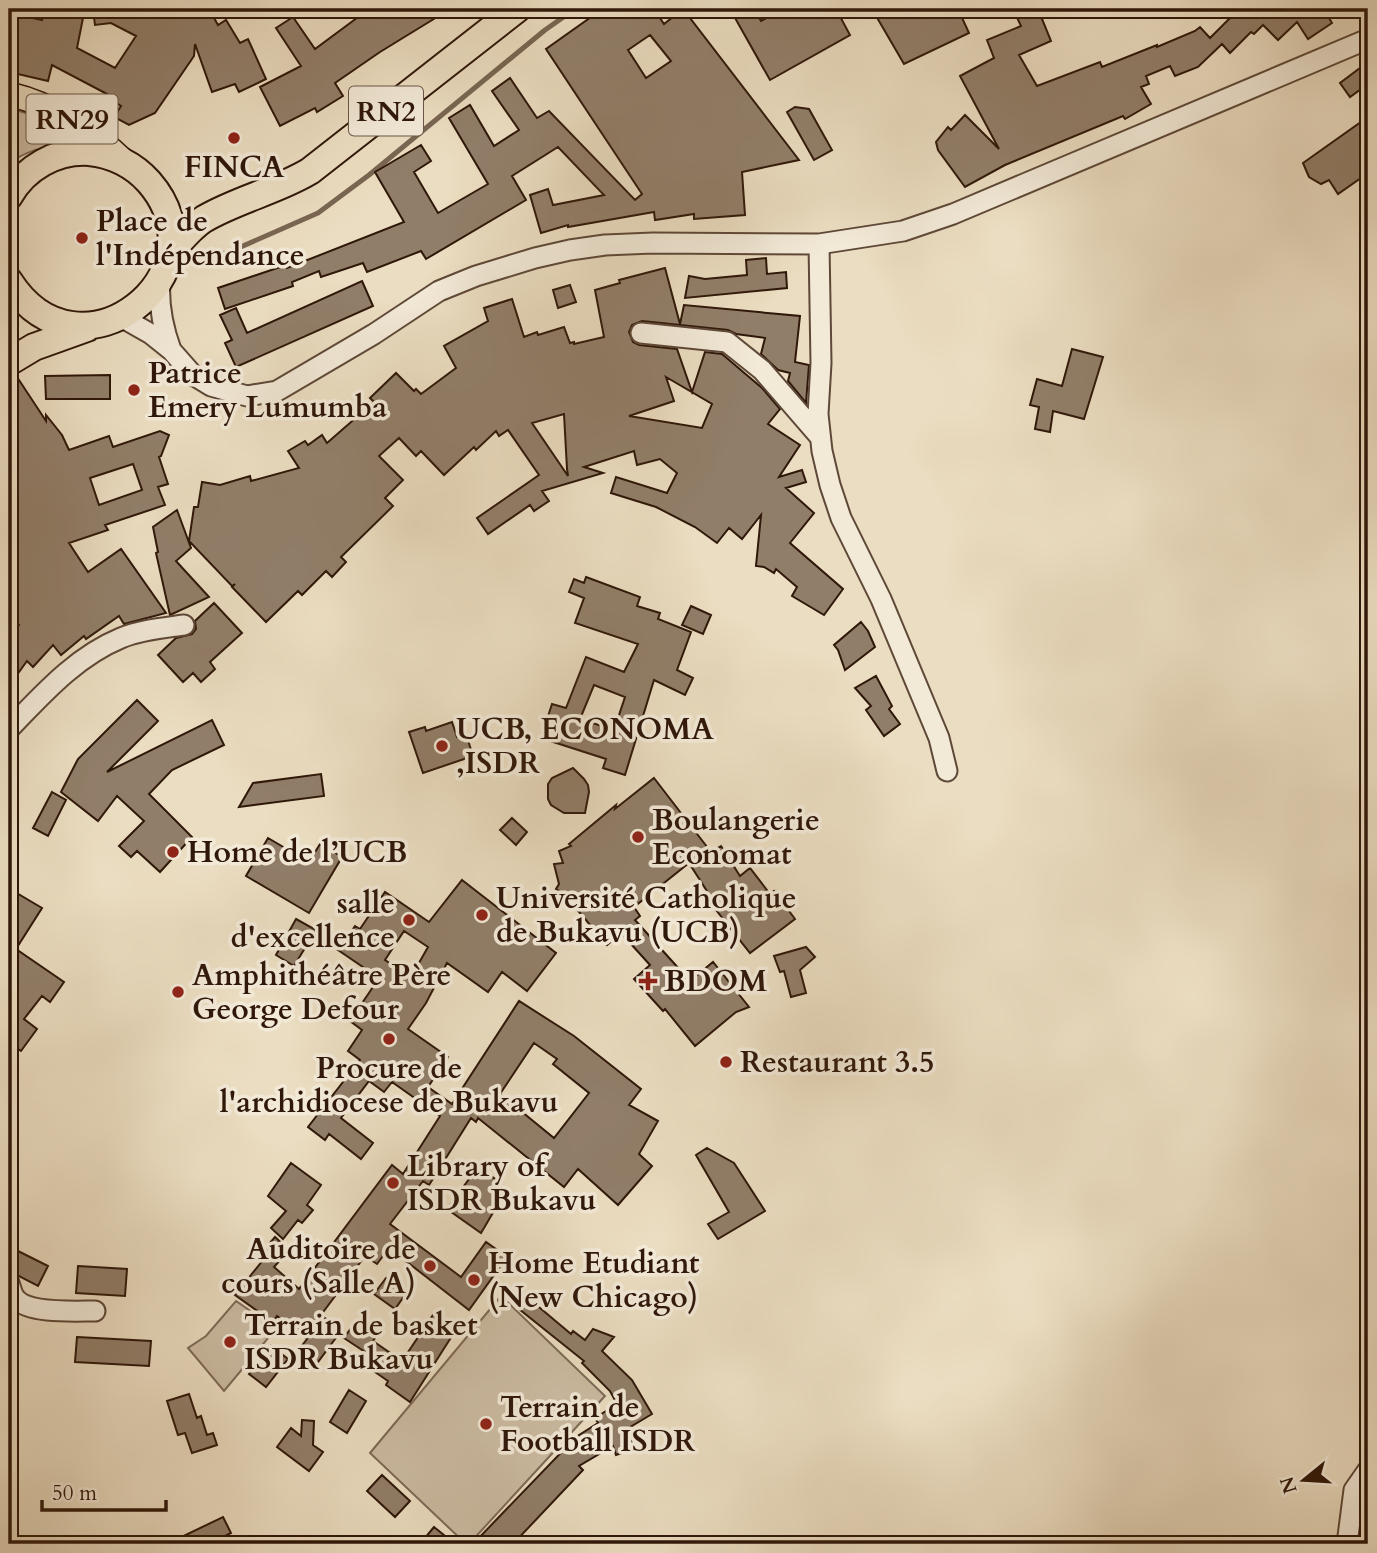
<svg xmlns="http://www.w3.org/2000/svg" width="1377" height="1553" font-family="Cardo,serif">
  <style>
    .green { fill: #cbbba2; stroke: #7d6956; stroke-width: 2 }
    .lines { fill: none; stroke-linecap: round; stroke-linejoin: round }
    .stream { stroke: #796652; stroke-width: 5 }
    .building { fill: #917e69; stroke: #2f1709; stroke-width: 2; fill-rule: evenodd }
    .minor-casing { stroke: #5e4837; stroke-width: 23 }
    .major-casing { stroke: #2f1709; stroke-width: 26 }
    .highway-casing { stroke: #2f1709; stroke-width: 30 }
    .minor { stroke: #f2e9d7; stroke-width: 19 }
    .major { stroke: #ebddc1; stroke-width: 23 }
    .highway { stroke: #ebddc1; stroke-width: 26 }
    .poi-dot { fill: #8f2418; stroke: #f2e9d7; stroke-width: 2.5 }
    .labels { text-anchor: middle; stroke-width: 7; stroke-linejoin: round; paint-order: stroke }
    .shield { fill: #f2e9d7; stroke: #6a5647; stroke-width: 2 }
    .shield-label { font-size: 28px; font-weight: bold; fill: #2f1709 }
    .poi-label { font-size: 30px; font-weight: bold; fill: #2f1709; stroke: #f2e9d7; text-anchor: start }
  </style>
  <rect width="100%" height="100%" fill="#ebddc1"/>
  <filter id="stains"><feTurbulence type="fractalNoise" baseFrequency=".00286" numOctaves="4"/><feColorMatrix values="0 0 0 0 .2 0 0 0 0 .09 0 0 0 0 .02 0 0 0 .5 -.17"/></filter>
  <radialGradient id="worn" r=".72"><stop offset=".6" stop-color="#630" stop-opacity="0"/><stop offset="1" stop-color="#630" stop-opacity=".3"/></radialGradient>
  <path class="green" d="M9,108L42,118L82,141C57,144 34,147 12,161L9,153Z
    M501,1296L605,1396L469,1544H466L370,1453Z
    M236,1301L271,1325L267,1334L269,1337L224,1391L188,1348L206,1336Z"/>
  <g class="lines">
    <path class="stream" d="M195,255L227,253L318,213L369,175L545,30L575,9"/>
  </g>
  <path class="building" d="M93,9H209L218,25L226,20L240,43L248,39L266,79L239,92L235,84L212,92L195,44L194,56L155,113L129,125L114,117L121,106L106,96L107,94L52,65L48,81L9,72V44L15,14L42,20L44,10L83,18L77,48L115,68L136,36L111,23L95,25Z
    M369,9H450L380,52L335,83L343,96L317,112L315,108L280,126L260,87L301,66L276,28L293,17L315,49Z
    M585,9H654L664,24L683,9L799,160L742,172L745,215L694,219V214L655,220L654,212L568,227V225L541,233L530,195L548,189L553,205L604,195L558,147L512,176L526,200L426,259L421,251L367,272L363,263L321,277L319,271L292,282L293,286L225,309L218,288L286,265L287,268L404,222L375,172L421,145L431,161L414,172L438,213L488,184L449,118L470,105L494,146L519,130L492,91L510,78L537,118L549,111L635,200L642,194L546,49L591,17ZM650,35L671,61L646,78L628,50Z
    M730,9H754L761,21L783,9H813L817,14L827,9H836L850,35L770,80Z
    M872,9H958L969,33L904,64Z
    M1013,9H1038L1051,41L1019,55L1037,86L1100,62L1102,67L1157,45V47L1195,31L1200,27L1210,38L1231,17L1223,9H1341L1329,18L1332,23L1308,39L1297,22L1278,40L1263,25L1254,34L1251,32L1230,53L1222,44L1198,67L1175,76L1170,66L1146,76L1149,84L1141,87L1151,104L1125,119L1123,116L1005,165L965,187L938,150L936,142L948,127L951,130L965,115L999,149L960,76L994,58L987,40L1021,26Z
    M1368,62V84L1350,97L1340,83Z
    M795,107L809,109L832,150L814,160L787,112Z
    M1368,117V173L1338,194L1329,180L1321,184L1309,177L1303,163Z
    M766,258L767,274L786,272L787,288L685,298L689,276L705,279L747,275L746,260Z
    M665,268L680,324L684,305L800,316L795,362L809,365L806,403L788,381L790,373L778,370L761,354L765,338L736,334L728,330L642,321L632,325L629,332L633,342L639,345L677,349L692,392L705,352L722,354L762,388L780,409L768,424L800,445L779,477L802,470L806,482L786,488L814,513L790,543L843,589L824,615L792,596L797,587L776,569L774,573L764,567L756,566L761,515L742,539L729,528L717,543L695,527L656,507L611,493L616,477L667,493L677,473L660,459L637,465L634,451L584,467L603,473L542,491L549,501L534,511L530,505L488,534L477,518L539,475L508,430L499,436L496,431L476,450L474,447L444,475L421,451L416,456L399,438L379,456L403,480L385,498L393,506L341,557L346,562L332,577L326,571L302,595L298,591L266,622L232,587L235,584L232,586L189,541L194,507H198L202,482L220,485L250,476L251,481L299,468L288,451L305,441L308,445L322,435L327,443L374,402L370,398L396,373L414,391L416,389L421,394L456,368L444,346L488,321L484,308L512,299L524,337L537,332L538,335L564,327L570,343L574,342V344L604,337L595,290L620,283L619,280ZM666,377L712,404L702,428L629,416L674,401ZM564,414L567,469L568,476L532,423Z
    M362,281L373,306L236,367L225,343L232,340L220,315L236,308L247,333Z
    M570,285L576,302L558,308L553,290Z
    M1072,349L1103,357L1084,419L1053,411L1050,432L1035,429L1039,407L1030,405L1037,379L1062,386Z
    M110,375V399H46L45,376Z
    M19,380L46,421V415L62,435L69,450L109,436L113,447L160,431L169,435L161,456L159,457L168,484L158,487L165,505L105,525L108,530L69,543L88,572L121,549L166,613L124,624L119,616L86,639L84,636L61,655L53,645L33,667L27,661L9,686V637L19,625L10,618L16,612L9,603V387ZM133,464L142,490L99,505L90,478Z
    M177,510L191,548L176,561L209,597L170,615L156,553L158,552L153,527Z
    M586,577L640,597L637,606L660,613L658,619L691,632L677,670L693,678L685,695L654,680L625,775L603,768L606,759L541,738L552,704L566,708L586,657L624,672L638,644L575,623L584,598L569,592L574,579L584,583ZM594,685L625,697L614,730L580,719Z
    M214,603L242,633L210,662L215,669L201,682L193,673L183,682L158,655L176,638L192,634L196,629L195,621Z
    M691,606L711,615L703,634L682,625Z
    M861,622L868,631L875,647L845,670L838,650L834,645Z
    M876,676L892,706L889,709L900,724L884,736L866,710L871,706L855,688Z
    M137,700L158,721L107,772L212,720L224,745L172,770L149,794L192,837L160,872L137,851L131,857L119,846L144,821L117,796L98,821L61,792L78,759Z
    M452,722L457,737L466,734L473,756L423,773L409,732L425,727L426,731Z
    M573,768L584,779L588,785L589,792L585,813H564L551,805L548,799V784L552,778Z
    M321,774L324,796L239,807L253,783Z
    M654,778L711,852L721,846L740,876L750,868L770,894L774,891L795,919L750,953L709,901L712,899L689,863L634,907L640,916L635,920L690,981L713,962L749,1007L736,1012L695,1046L665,1009L663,1011L634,979L650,965L621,933L607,945L564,894L556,889L559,884L554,864L563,863L559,851L571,846L569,844L616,805L615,809Z
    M52,792L66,800L48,836L33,828Z
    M512,818L527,832L516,845L500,830Z
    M268,838L309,862L320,844L342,857L309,913L246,876Z
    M462,880L556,953L527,991L502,972L488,992L447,963L426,1003L408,1029L448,1057L428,1087L452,1104L519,1001L574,1036L641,1089L629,1105L658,1121L639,1154L652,1166L618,1205L578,1169L564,1187L478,1118L476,1122L471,1118L429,1185L423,1181L390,1224L461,1277L486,1242L507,1257L469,1310L389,1248L377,1264L365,1256L321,1315L341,1331L315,1366L297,1352L307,1339L277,1316L273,1322L235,1295L267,1255L263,1251L275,1237L289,1250L274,1267L299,1289L392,1165L403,1174L440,1116L392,1082L384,1092L369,1081L341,1118L373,1143L361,1159L329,1134L325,1140L308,1127L360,1060L348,1051L362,1030L350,1021L379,978L338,950L355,926L360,929L385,892L429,922ZM404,931L428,947L411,977L385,960ZM534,1043L557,1059L553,1064L589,1093L554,1138L500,1094Z
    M15,892L42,908L16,949L64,982L50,1002L42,996L24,1019L37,1029L21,1051L18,1049L9,1061V903Z
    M296,919L316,930L294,966L276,955Z
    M806,947L815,957L800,970L806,993L791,997L784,971L780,972L774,956Z
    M707,1148L734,1163L765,1211L718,1239L708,1224L729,1212L696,1155Z
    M291,1163L321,1185L307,1205L313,1210L302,1223L298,1220L283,1239L271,1228L286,1211L268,1196Z
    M478,1167L498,1181L504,1194L481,1233L447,1209Z
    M16,1250L48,1266L38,1286L9,1271V1266Z
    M78,1266L127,1269L125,1296L76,1293Z
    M386,1278L407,1292L395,1309L374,1294Z
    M527,1297L571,1334L573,1331L585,1340L593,1329L614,1337L602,1351L632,1380L652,1414L627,1429L634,1449L616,1455L613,1446L579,1466L583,1470L513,1544H473L576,1437L598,1423L595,1418L617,1404L610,1391L582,1363L584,1361L519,1309Z
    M435,1312L457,1328L410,1402L386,1385L388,1381L362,1363L368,1354L344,1338L356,1321L377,1335L373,1341L402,1361Z
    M77,1337L151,1341L149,1366L75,1362Z
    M271,1346L288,1359L266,1387L249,1374Z
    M349,1390L366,1401L347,1433L330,1422Z
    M189,1394L197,1418L201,1416L207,1435L213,1433L217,1445L192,1453L185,1433L178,1435L167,1401Z
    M302,1420L314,1421L313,1445L323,1452L309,1471L277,1447L291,1428L301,1436Z
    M382,1475L410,1501L395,1517L367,1491Z
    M223,1517L231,1533L225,1536L229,1544H167Z
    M434,1527L455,1544H420Z"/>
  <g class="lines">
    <defs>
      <path id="minor" d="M819,244L821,363L818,414L822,451L830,485L841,518L881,599L939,738L947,771
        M160,279C158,304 162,325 171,350
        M121,317L151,334L171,350L193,375L211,386L247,396L277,391L374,334L439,291L476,276L535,258L570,250L605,245L653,243L819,244L903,231L953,214L1368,39
        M641,333L727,342L762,370L820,437
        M9,729C42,695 75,657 121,638C140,630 163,628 184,625
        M9,1283C11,1288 12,1295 16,1299C29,1314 76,1311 95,1311
        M1347,1544L1354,1490L1368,1470"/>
      <path id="major" d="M9,94C55,105 91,130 125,162"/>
      <path id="highway" d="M9,196C25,168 56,150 89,152C112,154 134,165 149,182C228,272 80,392 9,281
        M169,254C180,241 190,228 204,219C238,199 277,191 310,171L517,9
        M9,362L34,347L87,328"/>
    </defs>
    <use href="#minor" class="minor-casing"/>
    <use href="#major" class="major-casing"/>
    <use href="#highway" class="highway-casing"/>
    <use href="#minor" class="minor"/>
    <use href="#major" class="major"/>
    <use href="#highway" class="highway"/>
  </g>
  <g class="poi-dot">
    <circle cx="234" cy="138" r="7"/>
    <circle cx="82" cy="238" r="7"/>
    <circle cx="134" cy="390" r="7"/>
    <circle cx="442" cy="746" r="7"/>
    <circle cx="638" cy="837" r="7"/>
    <circle cx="173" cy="852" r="7"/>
    <circle cx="482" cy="915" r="7"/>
    <circle cx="409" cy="920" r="7"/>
    <path d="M644.5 970.5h7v7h7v7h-7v7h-7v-7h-7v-7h7z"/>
    <circle cx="178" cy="992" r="7"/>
    <circle cx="389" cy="1039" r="7"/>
    <circle cx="726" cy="1062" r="7"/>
    <circle cx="393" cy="1183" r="7"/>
    <circle cx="430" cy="1266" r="7"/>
    <circle cx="474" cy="1280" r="7"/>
    <circle cx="230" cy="1342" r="7"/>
    <circle cx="486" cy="1424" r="7"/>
  </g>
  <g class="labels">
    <g class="shield">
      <rect x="349" y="86.5" width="74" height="49" rx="5"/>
      <rect x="26.5" y="94.5" width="91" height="49" rx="5"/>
    </g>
    <g class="shield-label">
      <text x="386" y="121">RN2</text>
      <text x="72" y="129">RN29</text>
    </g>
    <g class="poi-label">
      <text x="234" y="177" text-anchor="middle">FINCA</text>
      <text x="96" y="231">Place de<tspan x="96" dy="34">l'Indépendance</tspan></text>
      <text x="148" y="383">Patrice<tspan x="148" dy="34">Emery Lumumba</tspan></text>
      <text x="456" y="739">UCB, ECONOMA<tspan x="456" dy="34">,ISDR</tspan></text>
      <text x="652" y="830">Boulangerie<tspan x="652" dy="34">Economat</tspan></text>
      <text x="187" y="862">Home de l’UCB</text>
      <text x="496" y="908">Université Catholique<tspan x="496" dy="34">de Bukavu (UCB)</tspan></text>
      <text x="395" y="913" text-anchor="end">salle<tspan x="395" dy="34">d'excellence</tspan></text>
      <text x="192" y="985">Amphithéâtre Père<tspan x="192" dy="34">George Defour</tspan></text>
      <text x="664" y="991">BDOM</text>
      <text x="740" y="1072">Restaurant 3.5</text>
      <text x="389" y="1078" text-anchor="middle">Procure de<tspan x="389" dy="34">l'archidiocese de Bukavu</tspan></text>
      <text x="407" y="1176">Library of<tspan x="407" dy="34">ISDR Bukavu</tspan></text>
      <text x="416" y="1259" text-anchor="end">Auditoire de<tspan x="416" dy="34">cours (Salle A)</tspan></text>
      <text x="488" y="1273">Home Etudiant<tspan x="488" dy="34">(New Chicago)</tspan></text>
      <text x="244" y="1335">Terrain de basket<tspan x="244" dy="34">ISDR Bukavu</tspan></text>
      <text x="500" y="1417">Terrain de<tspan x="500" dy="34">Football ISDR</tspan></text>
    </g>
  </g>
  <rect width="1377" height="1553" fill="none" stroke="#ebddc1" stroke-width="35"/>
  <rect x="10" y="10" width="1356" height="1532" fill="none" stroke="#2f1709" stroke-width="3.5"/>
  <rect x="18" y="18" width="1342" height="1518" fill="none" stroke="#2f1709" stroke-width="2"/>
  <g transform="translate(1304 1480) rotate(252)" stroke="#f2e9d7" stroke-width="5" paint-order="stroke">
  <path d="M0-5L12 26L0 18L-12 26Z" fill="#2f1709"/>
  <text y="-10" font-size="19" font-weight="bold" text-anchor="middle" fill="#2f1709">N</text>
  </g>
  <path d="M42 1500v10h124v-10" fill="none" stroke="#2f1709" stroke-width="3.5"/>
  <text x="52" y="1500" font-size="21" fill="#2f1709" stroke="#f2e9d7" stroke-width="5" paint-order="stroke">50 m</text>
  <rect width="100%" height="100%" filter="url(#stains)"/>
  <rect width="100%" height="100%" fill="url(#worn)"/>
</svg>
